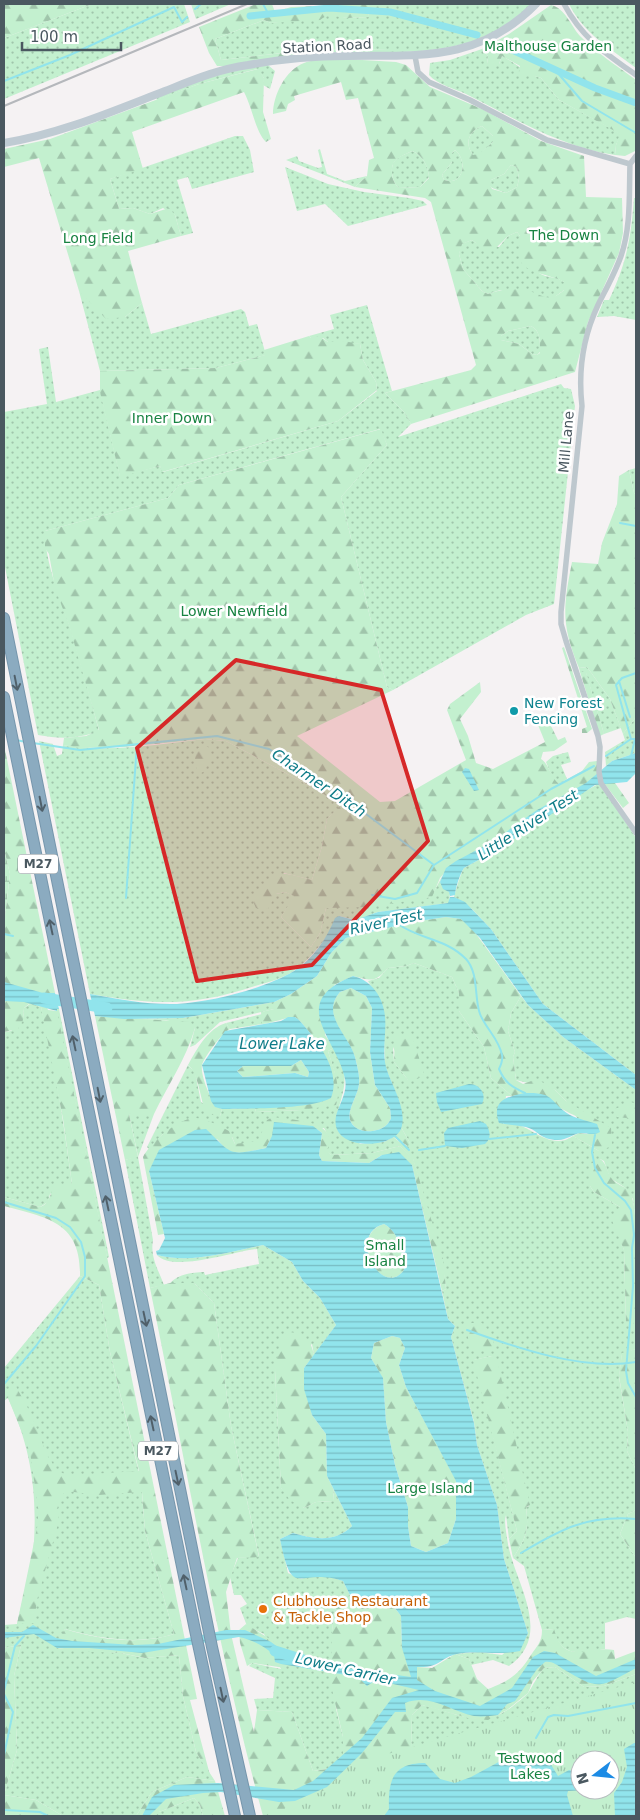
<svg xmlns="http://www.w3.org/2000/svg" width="640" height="1820" font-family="'DejaVu Sans',sans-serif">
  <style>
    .grass { fill: url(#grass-dots); fill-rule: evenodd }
    .forest { fill: url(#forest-firs); fill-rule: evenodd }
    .wetland { fill: url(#wetland-marsh) }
    .park { fill: url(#park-tufts); fill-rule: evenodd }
    .water { fill: url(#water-rules); fill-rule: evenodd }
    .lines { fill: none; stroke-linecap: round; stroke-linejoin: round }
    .stream { stroke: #91e4ec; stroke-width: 2 }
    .canal { stroke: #91e4ec; stroke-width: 7 }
    .river { stroke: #91e4ec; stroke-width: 11 }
    .highway-casing { stroke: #7696ac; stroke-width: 12 }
    .street { stroke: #bec8ce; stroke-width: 5.5 }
    .secondary { stroke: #bfcbd3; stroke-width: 8 }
    .highway { stroke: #8babc0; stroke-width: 10 }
    .rail { stroke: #b5b8bc; stroke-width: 2 }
    .oneway { stroke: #50606a }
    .marked { fill: #d62828; fill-opacity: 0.2; stroke: #d62828; stroke-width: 4; stroke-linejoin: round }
    .culture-dot { fill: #0f9aa8; stroke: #fff; stroke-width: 2 }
    .food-dot { fill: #e8710a; stroke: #fff; stroke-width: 2 }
    .labels { text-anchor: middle; stroke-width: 5; stroke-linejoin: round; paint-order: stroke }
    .shield { fill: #fff; stroke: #808a90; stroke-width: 1 }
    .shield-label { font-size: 12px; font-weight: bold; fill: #4a5860 }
    .street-label { font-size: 14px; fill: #4a5860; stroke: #fff }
    .park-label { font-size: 14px; fill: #188342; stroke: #fff }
    .culture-label { font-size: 14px; fill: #0d838f; stroke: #fff; text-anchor: start }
    .food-label { font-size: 14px; fill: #c56008; stroke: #fff; text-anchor: start }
    .water-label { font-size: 15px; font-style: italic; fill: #0e7c88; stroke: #fff }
  </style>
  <defs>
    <pattern id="grass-dots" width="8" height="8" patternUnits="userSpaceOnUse" patternTransform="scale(1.25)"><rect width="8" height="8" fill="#c3f0cf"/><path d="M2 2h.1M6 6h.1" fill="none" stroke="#a0c5ab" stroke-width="1.8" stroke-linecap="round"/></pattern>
    <pattern id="forest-firs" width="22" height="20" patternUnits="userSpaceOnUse" patternTransform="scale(1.25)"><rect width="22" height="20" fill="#c3f0cf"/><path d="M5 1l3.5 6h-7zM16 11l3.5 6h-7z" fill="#a0c5ab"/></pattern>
    <pattern id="wetland-marsh" width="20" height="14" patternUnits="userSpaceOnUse" patternTransform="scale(1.25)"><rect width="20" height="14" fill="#c3f0cf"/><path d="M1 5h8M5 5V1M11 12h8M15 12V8" fill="none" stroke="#a0c5ab"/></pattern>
    <pattern id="park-tufts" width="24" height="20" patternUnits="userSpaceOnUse" patternTransform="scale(1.25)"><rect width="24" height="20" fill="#c3f0cf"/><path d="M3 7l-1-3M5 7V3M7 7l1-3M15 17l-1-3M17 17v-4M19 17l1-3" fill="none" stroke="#a0c5ab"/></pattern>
    <pattern id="water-rules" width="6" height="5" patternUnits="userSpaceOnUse" patternTransform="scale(1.25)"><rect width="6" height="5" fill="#91e4ec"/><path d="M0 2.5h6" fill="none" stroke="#78bcc3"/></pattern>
  </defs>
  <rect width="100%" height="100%" fill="#f5f2f3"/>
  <path class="grass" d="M92,4H184L190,22L4,99V38Z
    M191,4H231L196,19Z
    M368,4H531C527,10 519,14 514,19C469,54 414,52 360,53L391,49L308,50L221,60L215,39L264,20L271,23L336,14L345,18L369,17Z
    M569,4H636V68C611,49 583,33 569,4Z
    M482,49L488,56L487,64H499L502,56C516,63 527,75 541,78L559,100L621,134L616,145L615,155C561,147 514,118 466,94C453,88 438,85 429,75L430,63L450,60Z
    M268,65L275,71L270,89L263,85L264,78L257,69L199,84L157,100L156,97L216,74Z
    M482,126L493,136V142L479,155H473C464,143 469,131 482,126Z
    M235,136H243L250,150L254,172L192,189L188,177L177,180L193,233L181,236L175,215L163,208L150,214L133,208L119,209L110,179Z
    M320,149L327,174L345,181L367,176L355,187L286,160L297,156L299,161L318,168L322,167L318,150Z
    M455,150C468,160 464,187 444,180L442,175L452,162V153Z
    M412,151C422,154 429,167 429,177L420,187L399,188C394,183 393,180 392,173C391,158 400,157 412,151Z
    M511,165L517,167L519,179L517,187L506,193L492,188L489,185L491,180L504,174Z
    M285,167L328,184L364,192L409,198L423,201L427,205L348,226L325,204L297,211Z
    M634,198H636V320L614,316L597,317L604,300H609C627,262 631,238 634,198Z
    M517,232L520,236C521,250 525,265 539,273C546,278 556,276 564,282V290L552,299L500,290L488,294L482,291L463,269L459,254L461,244L472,240L476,243L499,247L508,236Z
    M79,291L125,317L142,303L151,334L241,309L245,312L249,326L257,324L266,355L216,368L100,371Z
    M367,305L392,391L385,393L404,412L411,424L398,437L561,384L564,388L571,389L575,406L554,604L526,615L393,690L387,687L341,497L387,445L380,429L179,485L168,498L45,531C45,563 60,597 70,627C80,661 90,696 99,731C78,739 60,739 38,735L4,562V412L47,404L39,349L48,347L56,402L100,390L120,476L160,466L163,472L338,421L377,391L376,382L363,360L360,344L328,342L323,338H311L309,336L334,329L330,315Z
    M531,326C541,331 540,342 540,352L537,355L532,354L519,344L501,340V336L508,331Z
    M636,468V494L634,493L629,470Z
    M587,667L610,699L621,728L604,734L586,673L580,672L579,668Z
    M636,717V753L612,761L606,766L605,752L625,740L623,734Z
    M205,739L226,741L321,792L341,806L327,819L322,846L312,880L284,873L276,894L285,892L295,896L281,917L311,947L320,933L326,908L431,897L444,873L440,882L450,893L449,903L378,912L356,920L339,916C328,936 315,955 296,969C285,978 269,982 255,986C192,1007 154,1005 90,994L39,741L53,744L57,756L62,754L63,745C110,753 159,744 205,739Z
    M568,752L571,762L561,765L567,779L559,784L553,779L546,762L553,756Z
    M600,783L636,838V1075L543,1004L491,929L472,909L454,897C455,893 461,872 464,868L504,846L578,795Z
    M414,963L452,977L459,993V1011L484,1047L491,1078L512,1096H506L503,1124C527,1118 548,1154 573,1136L599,1151L566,1101L555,1090L516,1080L513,1057L515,1052L508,1031L511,1013L521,996L528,1005L563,1037L636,1090V1223L633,1199L624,1187L610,1178L604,1161L600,1159L590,1186L594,1192L620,1207V1238L624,1250L626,1323L636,1320V1349L622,1354L619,1377L628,1432L627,1451L636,1470V1510L628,1514L620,1534L636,1558V1619L627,1617L605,1623V1649C581,1653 562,1659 553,1629L542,1630L524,1566L513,1558C526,1538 529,1531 526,1507L529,1506L492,1356L474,1360L517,1531L509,1539L506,1515C504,1522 506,1530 507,1538C512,1580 556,1633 509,1666L493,1660L471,1665L469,1659L455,1654L479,1652L502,1655L528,1633L504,1559L497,1505L477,1445L474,1422L451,1337L455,1326L448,1319L442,1291L446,1289L442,1259L413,1159L400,1146L372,1153L331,1155L326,1150C330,1142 328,1135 324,1128L243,1145L235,1144L232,1137L163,1134L149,1149L147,1147L188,1065L195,1072L201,1102L220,1116L222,1109L255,1108L256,1112L302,1110L335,1074L328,1051L334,1048C352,1076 343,1090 336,1118L360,1144L384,1142L393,1137L405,1146L410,1143L401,1127L399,1101L385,1066L383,1006L368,981L379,978L388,968L406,966ZM393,1047L408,1080L394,1062Z
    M274,1002V1009L220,1022L195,1045L190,1047L195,1028L166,1020L124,1019L183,1018Z
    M30,1004L41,1007C55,1065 64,1125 72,1184L50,1194L48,1202L40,1207L4,1197V1032L11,1031L23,1019L24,1008Z
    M56,1009H59L109,1257L107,1258Z
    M262,1014V1024L230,1029L226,1023Z
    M129,1114H154L138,1157L153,1240C150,1257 158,1269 164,1285L150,1288L125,1160L138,1156Z
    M263,1245L292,1262L303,1281L320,1298L336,1325L314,1355L312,1344L275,1370L281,1488L304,1508L316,1502L334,1501L333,1488L352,1526C335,1543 314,1539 293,1533L280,1539L288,1573L301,1579C316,1574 328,1576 343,1581L350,1595L341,1599L335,1610L332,1631L336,1709L343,1737V1767L313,1771L292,1712L257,1710L254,1699L273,1698L275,1678L249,1666L252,1663L281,1669L264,1634L247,1626L240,1608L247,1604L241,1595H234L230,1577L238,1558L259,1556L231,1426L214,1303L194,1283H170C180,1273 191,1273 204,1272L205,1275L259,1264L257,1249C235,1251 173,1273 157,1255C191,1264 229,1252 263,1245Z
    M80,1276L99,1285L110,1352L141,1481L145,1531L174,1634C140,1645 100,1639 65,1629L57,1648L121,1653L144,1658L179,1655L183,1696L196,1752L215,1781L187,1777L152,1792L136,1816H63L36,1800L4,1795L17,1750L14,1676L21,1645L4,1648V1625L17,1624C23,1597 32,1568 34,1541C37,1489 30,1445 8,1398L4,1401V1368Z
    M555,1667L584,1687L604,1686L636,1674V1714L580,1760L365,1816L411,1748L412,1715L422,1705C457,1712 481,1731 513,1706C517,1702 524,1698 528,1693C533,1686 537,1676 544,1668Z
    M194,1798L200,1805L203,1816H159V1812Z"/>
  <path class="forest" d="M4,4H92L4,38Z
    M256,4H272L275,12L291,7L368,4L369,17C362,17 355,18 348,18C337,18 330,11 320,20L271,23L264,20L215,39L221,60L308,50H319V53L227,66H217L209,53L199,27Z
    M551,5C565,8 571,26 580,36C597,53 617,66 636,80L635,151L625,156L615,155L616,145L620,134L559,100L541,78L530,75L521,78L518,75L520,66L502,56L499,64H487L488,56L482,49L509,34Z
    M392,49L391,52H327L326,50Z
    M328,58L396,62L406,65L430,87L482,109L541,141L584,156L586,197L622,198L623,233L619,253L588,322L575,372L411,424L404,412L385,393L471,370L476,365L431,202L425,198L355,187L367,176L369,160L374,158L358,98L346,100L341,82L294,96L295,100L288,104L286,111L273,114C273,96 285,70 304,63C311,60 320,60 328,58ZM482,126L493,136V142L479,154L473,155C464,143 469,131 482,126ZM455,150C468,160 464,187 444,180L442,175L452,162V153ZM412,151C422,154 429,167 429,178L420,187L399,188C394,183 393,180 392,173C391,159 400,157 412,151ZM511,165L517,167L519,179L517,187L506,193L492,189L490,185L491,180L504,174ZM517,232L520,236C520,243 519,253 520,259C522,273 554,275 564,282V290C546,306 542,292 524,290C511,288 499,290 488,294L482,291L463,269L459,254L462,244L472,240L486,251H493L508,236ZM531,326C541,331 540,342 540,353L537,355L532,354L519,344L501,340V336L508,331Z
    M258,69L264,78L263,112L271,139L266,142C256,133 252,107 244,92L132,132L143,169L110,179L119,209L133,208L150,214L169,208L175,215L181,236L128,251L142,303L125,317L106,319L79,291L39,158L4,167V149L50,139L199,84Z
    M309,336L311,338L319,336L328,342L343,341L360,344L363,360L376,382L377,390L338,421L162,472L160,466L120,477L100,392V371L216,368L265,355L264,350Z
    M381,429L387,445L341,497L387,687L393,690L297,736L380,802L395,801L466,760L447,710L450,704L480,682L481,692L460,719L468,736L476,763L493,769L545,742L536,720L546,716L558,740L565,737L567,742L554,751L543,752L541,759C550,765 550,777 559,784L582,771L589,762L597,761L598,779L446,871L440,878L432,897L369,907L326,908L320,933L311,947L281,917L294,896L285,892L276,894L268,909L256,908L252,899C276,869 275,870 312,880L322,846L327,819L340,806L321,792L226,741L205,739L124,747L79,748L63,745L64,738L86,736L99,730L69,625L55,588L49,554L45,548V531L168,498L179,485Z
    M629,470L634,493L636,494V717L623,734L610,699L587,667L579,668C561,624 563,608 572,562L598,564L602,543L617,504L619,476Z
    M564,647L592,729L587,733H582V729L587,727L562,648Z
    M580,672H586L604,734L600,736Z
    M4,745L55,993H41L48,1010L57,1011L197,1699L190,1700L210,1775L196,1752L183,1696L179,1655L145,1658L121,1653L74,1651L54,1647L65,1629C100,1640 140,1645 174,1634L145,1531L142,1492L98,1495L66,1491C56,1499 57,1508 59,1520L37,1600L34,1623L17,1624L38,1523V1508L30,1452L8,1398L14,1383L30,1412L47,1455L56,1469L64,1474L75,1475L139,1471L110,1352L99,1285L80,1276C81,1221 47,1218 4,1206V1197L40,1207C50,1204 50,1193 55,1184H72L63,1119L41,1007L29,1004L24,1008L23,1020L18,1029L4,1032V924L10,874L4,849Z
    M204,745L210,748L209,760L205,771L201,773C192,766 195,758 197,749Z
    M604,783H615L629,803L623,808Z
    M446,917L461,919L471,927L521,996L511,1013L508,1031L515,1052L513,1057L516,1080L523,1084L537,1079L555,1090L566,1101L611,1128L612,1146L599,1151L573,1136L579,1133L595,1135L586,1120C561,1112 539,1090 512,1096L491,1078L484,1047L459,1011V993L452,977L414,963L406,966L388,968C374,984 371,980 353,976L334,985L325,1035L334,1048L328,1051C333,1067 342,1088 336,1105L302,1110L256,1112L255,1108L322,1102L330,1098C341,1071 316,1039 299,1020L295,1017C285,1017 274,1023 262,1024L261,1012L274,1009V1002L291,994L317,976L331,953L346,938L412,922Z
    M351,988L366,996L372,1008L370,1052L375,1085L390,1108L391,1118C389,1124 383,1129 377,1130C370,1132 361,1132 355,1127C341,1116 358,1098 359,1084C360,1075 357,1066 355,1057C348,1035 320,1015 340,992Z
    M95,1016L190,1022L195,1028C186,1059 168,1085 154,1114H129L138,1157L125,1160Z
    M226,1023L230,1029C223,1032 204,1057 202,1065C200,1075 212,1107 222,1109L220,1116L206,1114C201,1102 198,1071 188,1065C197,1049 207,1029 226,1023Z
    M395,1035L412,1036L425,1077L408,1080L394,1062Z
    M301,1060L309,1072L308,1077L295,1073L243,1077L237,1071L243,1066H291Z
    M631,1102L636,1104V1119L617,1117L615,1109Z
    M273,1117C291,1120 341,1120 327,1150L331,1155L372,1153L400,1146L413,1158L443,1259L446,1289L442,1291L412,1165L382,1155L369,1163L322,1161L319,1155L322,1133L313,1126L274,1122L272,1136L266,1148L242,1153L228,1152L217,1139L149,1171L164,1234L158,1235L143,1157C150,1143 179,1117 196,1118C207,1119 219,1126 229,1131L235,1144L258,1141L267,1120Z
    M401,1127L410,1143L408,1146L393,1137Z
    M600,1159C607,1163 607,1173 612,1179C617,1185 626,1186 630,1193C640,1208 636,1298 636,1320L632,1325L626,1323L624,1250L611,1218L620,1207L594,1192L590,1186L589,1165Z
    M384,1224C400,1233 403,1252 404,1270C382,1300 346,1235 384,1224Z
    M170,1283H194L214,1303L231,1426L259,1557L237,1558L226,1592L231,1634L254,1732L257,1710L292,1712L313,1771L343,1767V1737L331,1685L332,1631L335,1610L341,1599L350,1595L360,1600H378L391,1603L401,1616L402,1648L417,1667L432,1668L455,1654L469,1659L477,1679L488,1689C511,1680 518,1675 531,1655C537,1646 542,1642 542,1630L554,1629C564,1667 588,1645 614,1650L615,1659L636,1651V1674L604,1686L584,1687L555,1667L544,1668L533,1681L528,1693L507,1710L488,1720L468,1718L422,1705L412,1715L411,1748L397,1759L365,1816H263C216,1643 186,1464 150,1288Z
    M465,1323H482L492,1335L495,1349L471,1351Z
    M287,1332C303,1333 311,1339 314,1355L304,1368L312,1415L326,1434L327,1476L333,1488L334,1501L316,1502L304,1508L290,1500L281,1488L275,1370L281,1341Z
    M392,1336L400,1338L405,1348L399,1365L406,1387L456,1480V1519L448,1543L426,1552L411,1546L408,1526V1507L395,1465L386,1422L383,1379L371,1358L374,1343Z
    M636,1349V1470L627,1451L628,1432L619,1376L622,1353Z
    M492,1356L497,1359L530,1505L526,1507C529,1531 526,1538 513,1558L509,1539L517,1531L473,1360Z
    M636,1510V1558L620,1534L628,1514Z
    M246,1624L284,1648L285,1668L252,1663L247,1666L240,1643L239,1630Z
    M21,1645L14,1676L17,1750L4,1795L36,1800L63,1816H4V1648Z
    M187,1777L215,1781L225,1816H203L200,1805L194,1798L159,1812V1816H136L152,1792Z"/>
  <path class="wetland" d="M4,849L10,874L4,924Z"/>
  <path class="park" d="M636,1682V1816H279L287,1806L330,1788L343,1767ZM580,1760H610V1790H580Z"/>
  <path class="water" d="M636,753V773L627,782L595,785L504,846L464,868C460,873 455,890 455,895L450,896L449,892L443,889L440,882L446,868L456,861L492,842L537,810L586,783L612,761Z
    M465,768L469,769L479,790L474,791L462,772Z
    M450,897H454L465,902L491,929L543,1004L636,1075V1090L563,1037L528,1005L480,938L461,919L446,917L412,922L346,938L331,953L317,976L291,994L274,1002L183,1018L124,1019L95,1016L90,994C118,999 148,1005 177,1004C212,1002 264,989 294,971C313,959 327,938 335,918L339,916L355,920L378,912L448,903Z
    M353,976C367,979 379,991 383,1006C389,1026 381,1047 386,1067C391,1085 408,1109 401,1129C398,1136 389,1140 383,1142C364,1147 331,1143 336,1116C339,1104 348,1092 345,1079C337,1038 286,1003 353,976ZM351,988L366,996L372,1008L370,1052L375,1085L390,1108L391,1118C389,1124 383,1129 377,1130C370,1132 361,1132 355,1127C341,1116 358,1098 359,1084C360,1075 357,1066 355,1057C349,1035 320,1015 340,992Z
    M4,982L43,993H55L59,1009H57V1011L24,1002L4,1001Z
    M288,1017H295L299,1020C316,1039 342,1070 331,1098C309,1110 248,1108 222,1109L215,1107L211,1101L202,1065L225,1031L281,1021ZM301,1060L309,1072L308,1077L295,1073L243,1077L237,1071L243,1066H291Z
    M469,1084C480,1084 487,1094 482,1104L441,1112L437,1102L436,1093Z
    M525,1093C556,1092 549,1102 570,1115C578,1119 589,1121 597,1124L600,1132C593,1136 588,1133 581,1133C572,1134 567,1140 558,1140C540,1140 538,1130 526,1127C516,1125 508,1125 499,1123C491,1100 507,1097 525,1093Z
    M480,1121L486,1124C490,1131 492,1138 485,1144L462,1148L445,1146L444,1133L448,1128Z
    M274,1122L313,1126L322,1133L319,1155L322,1161L369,1163L382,1155L399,1152L412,1165L448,1319L455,1326L451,1337L474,1423L477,1445L497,1505L504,1559L528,1633L520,1651C497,1656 478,1650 457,1654C439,1658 441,1668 417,1667V1680L435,1691L480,1706L512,1688L533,1657L544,1651L555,1653L596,1676L636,1659V1668C598,1689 599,1690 563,1669C557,1665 552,1661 545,1662L537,1669L515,1701L507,1704L498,1715C490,1716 482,1717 474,1716C450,1711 430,1693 405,1703L406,1712H395L362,1753L327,1787L295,1801L279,1802L221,1792L203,1793L166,1799L149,1816H142L152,1797L174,1785L218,1783L294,1790L313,1781L362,1738L392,1698L419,1690L376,1680L367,1686L358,1677L281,1664L275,1662L274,1655C264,1646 253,1640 239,1637L142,1653L89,1648H57L34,1634L4,1638V1632H22L33,1625L56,1638L72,1641L134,1645L158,1644L226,1630H245L271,1642L297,1661L411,1677L402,1648L401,1616L391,1603L378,1600H360L350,1595L343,1581C297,1566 293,1603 280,1539L293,1533C314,1539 335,1543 352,1526L327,1476L326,1434L312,1415L304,1389V1368L336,1325L320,1298L303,1281L292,1262L263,1245C229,1252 191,1264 157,1255L156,1251L159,1250L165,1238L149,1171L159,1150L195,1130L206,1129C233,1155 228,1156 266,1148L272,1136ZM384,1224C400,1233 403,1253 404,1270C382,1300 346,1234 384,1224ZM392,1336L400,1338L405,1348L399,1365L406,1387L456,1481V1519L448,1543L426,1552L411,1546L408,1526V1507L395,1465L386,1422L383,1378L371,1358L374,1343Z
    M634,1743H636V1816H615L614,1793L622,1782L627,1767L624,1749Z
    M535,1753L547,1758L558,1776L569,1770L579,1773L580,1790H586L568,1791L567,1795L573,1816H384L389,1809C388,1780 393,1763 425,1763L440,1779L455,1783L471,1777L506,1758Z"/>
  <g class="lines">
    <path class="stream" d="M263,4L269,15
      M195,9L201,4
      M556,71L582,101L636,133
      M4,81L70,55L174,7L182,22L187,17
      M620,523L636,526
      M619,681L630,717
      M631,739L616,685L622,678L636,673
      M16,740L26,742
      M33,743L80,750L217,736L269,749L358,808L434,865L551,789L594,766
      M606,756L631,739H636
      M631,756L635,739
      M372,895L395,899L417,893L434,865
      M126,898L137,744
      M398,924C421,940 445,938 466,959C479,973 474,998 480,1014C486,1029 499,1039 502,1055C503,1060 501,1065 499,1069C505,1083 512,1087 525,1093
      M4,934L13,936
      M595,1135L592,1152L595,1168L604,1183L625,1201L631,1210L634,1235L632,1248L633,1286L626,1371L628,1383L636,1397
      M395,1136L409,1150
      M489,1139L536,1134
      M419,1150L445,1146
      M4,1202L56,1218L70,1227L81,1242L85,1257V1276L36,1346L4,1384
      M467,1330C517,1348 583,1371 636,1362
      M521,1553C561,1529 587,1515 636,1519
      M4,1691L15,1646L24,1636
      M4,1694L13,1712L4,1755
      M536,1738L548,1717L554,1715L568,1716L636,1703
      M4,1810L40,1812L48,1816"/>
    <path class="canal" d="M250,16L329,8L390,12L477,35
      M501,45L595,88L636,103"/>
    <path class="river" d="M44,998L107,1008
      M275,1651L319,1665"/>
    <defs>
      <path id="highway" d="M4,618L212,1647L250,1816
        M4,697L195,1630L235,1816"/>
    </defs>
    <use href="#highway" class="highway-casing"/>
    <path class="street" d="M564,4C582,38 605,53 636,75
      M415,56L418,72L429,82L470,100L547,140L630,164
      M636,156L630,164C629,195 631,227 621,256C615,273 606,289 598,305C583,337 578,371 582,406L561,612V624L566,641L598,736L600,747L599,772L601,783L636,833"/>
    <path class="secondary" d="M4,143C60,134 113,111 165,91C193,80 219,69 248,65C281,59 313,56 346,56C420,55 479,62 536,4"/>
    <use href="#highway" class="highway"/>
    <path class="rail" d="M4,106L247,4"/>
  </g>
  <defs><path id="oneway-shaft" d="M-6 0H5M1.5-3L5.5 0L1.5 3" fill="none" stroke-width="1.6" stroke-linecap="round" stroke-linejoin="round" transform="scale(1.25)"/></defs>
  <g class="oneway">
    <use href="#oneway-shaft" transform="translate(16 683) rotate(79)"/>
    <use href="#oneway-shaft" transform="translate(41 804) rotate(79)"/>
    <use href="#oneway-shaft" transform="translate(51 927) rotate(-102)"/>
    <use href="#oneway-shaft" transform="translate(74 1043) rotate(-102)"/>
    <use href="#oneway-shaft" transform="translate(99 1095) rotate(79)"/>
    <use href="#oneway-shaft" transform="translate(107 1203) rotate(-102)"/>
    <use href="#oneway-shaft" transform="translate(145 1319) rotate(78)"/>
    <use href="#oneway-shaft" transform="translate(152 1423) rotate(-102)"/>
    <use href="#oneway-shaft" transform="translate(177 1478) rotate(78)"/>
    <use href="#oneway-shaft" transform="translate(185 1582) rotate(-102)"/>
    <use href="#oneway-shaft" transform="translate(222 1695) rotate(78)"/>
  </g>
  <path class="marked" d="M236,660L381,690L428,841L312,965L197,981L137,748Z"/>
  <circle class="culture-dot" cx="514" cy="711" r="5"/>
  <circle class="food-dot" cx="263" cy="1609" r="5"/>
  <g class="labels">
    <g class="shield">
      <rect x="18" y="854.5" width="40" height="19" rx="4"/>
      <rect x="138" y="1441.5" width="40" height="19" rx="4"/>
    </g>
    <g class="shield-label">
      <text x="38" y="868">M27</text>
      <text x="158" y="1455">M27</text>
    </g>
    <g class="street-label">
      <text transform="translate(327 46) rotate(-3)" y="5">Station Road</text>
      <text transform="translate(566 442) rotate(-85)" y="5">Mill Lane</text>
    </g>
    <g class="park-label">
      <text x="548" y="51">Malthouse Garden</text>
      <text x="564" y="240">The Down</text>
      <text x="98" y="243">Long Field</text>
      <text x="172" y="423">Inner Down</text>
      <text x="234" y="616">Lower Newfield</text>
      <text x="385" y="1250">Small<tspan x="385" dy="16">Island</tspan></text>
      <text x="430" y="1493">Large Island</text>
      <text x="530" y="1763">Testwood<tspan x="530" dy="16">Lakes</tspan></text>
    </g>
    <g class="culture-label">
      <text x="524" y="708">New Forest<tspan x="524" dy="16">Fencing</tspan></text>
    </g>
    <g class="food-label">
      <text x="273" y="1606">Clubhouse Restaurant<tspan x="273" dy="16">&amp; Tackle Shop</tspan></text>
    </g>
    <g class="water-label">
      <text transform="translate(319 783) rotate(34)" y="5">Charmer Ditch</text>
      <text transform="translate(528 825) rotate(-33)" y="5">Little River Test</text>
      <text transform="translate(386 922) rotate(-12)" y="5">River Test</text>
      <text x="282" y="1049">Lower Lake</text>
      <text transform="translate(345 1669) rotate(13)" y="5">Lower Carrier</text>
    </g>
  </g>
  <rect width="640" height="1820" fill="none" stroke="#4a5860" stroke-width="10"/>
  <g transform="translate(595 1775) rotate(254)"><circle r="24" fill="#ffffff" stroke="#b7bcbf"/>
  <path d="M0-4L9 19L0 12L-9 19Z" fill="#1c8be5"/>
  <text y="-8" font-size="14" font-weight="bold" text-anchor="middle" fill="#4a5860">N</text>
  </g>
  <path d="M22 42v8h99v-8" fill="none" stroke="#4a5860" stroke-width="2.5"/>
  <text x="30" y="42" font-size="15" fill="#4a5860" stroke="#ffffff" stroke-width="4" paint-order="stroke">100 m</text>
</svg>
